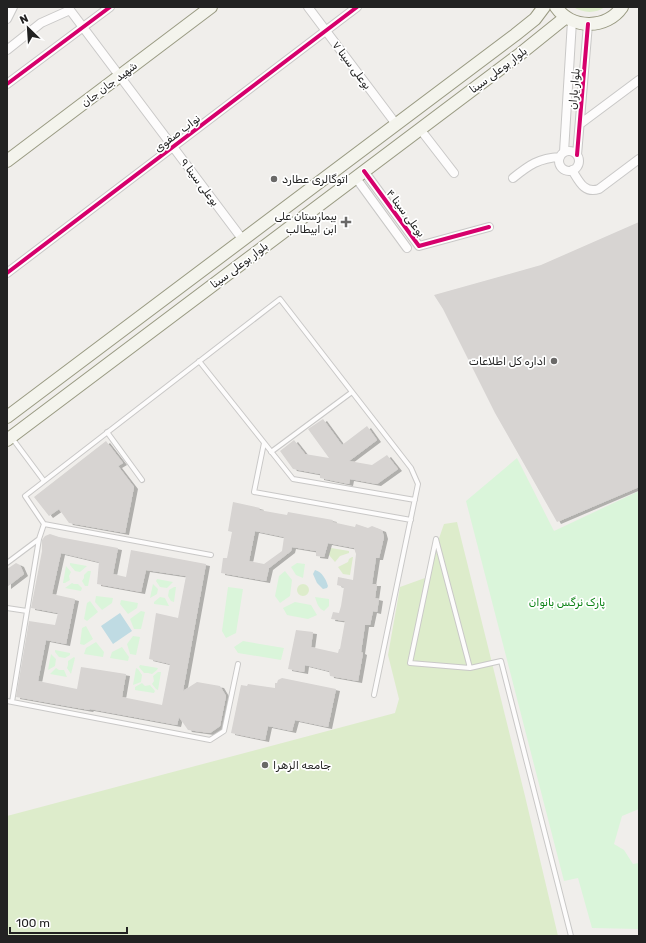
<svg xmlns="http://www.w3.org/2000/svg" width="646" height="943" font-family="Rubik,Vazirmatn,sans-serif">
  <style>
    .grass { fill: #ddeccb }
    .park { fill: #daf5da }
    .water { fill: #bfdbe3 }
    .building { fill: #d7d4d2; fill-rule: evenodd; filter: url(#shadow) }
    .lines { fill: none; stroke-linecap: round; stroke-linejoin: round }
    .lane-casing { stroke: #c9c8c7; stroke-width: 6 }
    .street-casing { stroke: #c9c8c7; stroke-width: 10 }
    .secondary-casing { stroke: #999a82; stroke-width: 14 }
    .lane { stroke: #fdfcfc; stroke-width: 4 }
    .street { stroke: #fdfcfc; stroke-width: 8 }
    .secondary { stroke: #f4f4ed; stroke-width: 12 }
    .cycleway-casing { stroke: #fff; stroke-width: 6 }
    .cycleway { stroke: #d6006c; stroke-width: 4 }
    .poi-dot { fill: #6a6968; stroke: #fff; stroke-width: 1.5 }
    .labels { text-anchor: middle; stroke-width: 3.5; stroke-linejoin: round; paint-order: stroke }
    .street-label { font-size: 11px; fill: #222; stroke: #fff }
    .poi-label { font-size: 11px; fill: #222; stroke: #fff; text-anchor: start }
    .park-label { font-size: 11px; fill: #0c8416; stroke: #fff }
  </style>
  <defs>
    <filter id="shadow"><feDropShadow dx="4" dy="2" stdDeviation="0" flood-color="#0004"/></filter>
  </defs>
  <rect width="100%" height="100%" fill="#f0eeeb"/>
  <path class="grass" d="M573,7H605C595,14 583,13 573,7Z
    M457,522L525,796L558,936H7V816L395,713L399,699L388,655L400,587L425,578L444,524Z
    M331,548L349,551V553L340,556L335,562L329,555Z
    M352,557H353L350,575L343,574L338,567L348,562L349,559Z
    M297 590a6 6 0 1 1 12 0a6 6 0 1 1-12 0Z"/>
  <path class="park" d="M517,458L554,531L639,491V809L622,816L614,844L624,850L633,864L639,863V929L592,928L578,878L564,881L466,501Z
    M70,563L87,566L80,572L75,571L70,565Z
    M297,563L305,564L303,578L296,575L291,567Z
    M66,566L71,572L69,576L70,580L65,583H63Z
    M88,571H91L88,586H85L82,581L84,578V575Z
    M285,571L292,580L290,596L280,603L275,596L279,576Z
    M157,579L173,582L167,588L160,587L156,581Z
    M72,583L74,584H78L82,588L81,591L65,588Z
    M153,584L158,589L157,594L150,598Z
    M174,587H176L174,602L171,601L168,596L169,590Z
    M228,587L243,589L236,633L226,638L222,631Z
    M96,596L113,598L112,603L102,610L95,602Z
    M160,597L165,598L169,606L154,604V602Z
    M315,597L329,599V606L324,611C318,608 317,603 315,597Z
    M121,600L138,603L137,608L128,614L120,604Z
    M90,601L98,612L87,621L84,619L87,603Z
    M295,602L311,605L317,615L308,619L287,615L283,608Z
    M141,611L145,612L141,629H134L130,619Z
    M86,626L93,639L84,645L80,644L82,628Z
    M133,636L140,637L136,655L130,654L127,644Z
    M243,641L284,648L281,660L238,653L234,647Z
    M96,642L104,652L103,657L84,654L86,648Z
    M122,647L129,657L128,661L110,658L112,652Z
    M55,650L70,653V655L65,658L59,657L55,652Z
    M51,654L56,659L55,666L48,670Z
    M74,657L75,658L71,674L67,668L68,665V661Z
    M140,665L158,668L157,670L152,674L148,673H144L139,667Z
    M56,668L59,670H64L67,677L50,674Z
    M136,668L138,669L142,675L141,682L133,685Z
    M158,672H161L158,690L156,689L152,684L154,681L153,676Z
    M142,683L145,686L150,685L155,691L154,693L135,690V687Z"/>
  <path class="water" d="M315,570C322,572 326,579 328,586L327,588L323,589L317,583L313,574Z
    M120,613L132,631L113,644L101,626Z"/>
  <path class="building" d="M639,222V487L557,522L495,413L443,309L434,295L541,265Z
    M323,419L342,445L367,426L377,440L349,461L372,465L387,455L398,469L377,484L350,479L349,484L320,478V474L293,469L280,451L294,440L305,454L329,458L308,429Z
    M106,441L123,463L118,466L134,487L125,533L69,523L59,509L49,516L34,497Z
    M233,502L260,508L259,510L287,515L288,512L333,520L332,522L355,527L356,524L368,528L372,526L382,530L384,537L379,558H376L372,584H377L375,598L379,599L377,612L373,611L370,625H365L361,652L363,653L358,681L330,676L329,671L305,665L304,672L288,669L296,630L313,632L311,647L338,653L339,649H340L345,621L331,619L333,612L339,613L341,606L344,587L337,585L338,577L353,580L356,554L354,548L328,543L324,557L316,556V551L292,547L291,551L269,568L266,581L221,573L223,558H227L232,532L228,531ZM255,531L284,537L282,551L264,564L249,561Z
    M50,534L59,537L118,548L113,574L126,577L131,550L206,564L183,691L197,682L220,686L226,696L220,726L210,733L188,730L179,717L177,725L90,709L89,710L16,697L29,621L55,625L58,613L31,608L42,551V540L45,536ZM61,553L99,562L97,584L141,592L146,570L186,576L178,618L156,613L149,659L170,664L162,705L122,697L126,674L81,667L77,689L38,681L46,640L66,644L75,599L52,594Z
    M16,563L20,565L24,574L7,587V569Z
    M282,678L336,689L328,727L295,720L292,731L268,726L265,740L231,733L241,685L247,686L248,684L275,688V683H277L278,680Z"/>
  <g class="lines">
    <defs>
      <path id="lane" d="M199,361L293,479L415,500
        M107,432L142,480
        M12,438L44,481
        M264,443L254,492L411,520
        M271,452L352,392
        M44,524L211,555
        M7,563L39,539L44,524L25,496L280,299L411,468L418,484L374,695
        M7,608L27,611
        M470,668L436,539L410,663L470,668L501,661L571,936
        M7,701L210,740L224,731L238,664
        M12,702L39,539"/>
      <path id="street" d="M308,7L396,124
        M70,10L243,240
        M7,19L13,7
        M7,50L41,23L70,10
        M7,84L110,7
        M580,124L639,80
        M420,129L454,173
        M559 161a10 10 0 1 1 20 0a10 10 0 1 1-20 0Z
        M564,152L572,21
        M577,155L588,24
        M572,170C579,181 584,194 599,189L639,159
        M364,171L419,246L489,227
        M356,178L407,248
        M513,178C529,165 539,158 560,157
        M7,273L357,7"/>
      <path id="secondary" d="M556,7C572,30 607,29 622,7
        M7,161L211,7
        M7,417L515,35L535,19L544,7
        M7,440L520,54L566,17"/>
    </defs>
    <use href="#lane" class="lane-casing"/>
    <use href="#street" class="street-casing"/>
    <use href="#secondary" class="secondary-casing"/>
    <use href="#lane" class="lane"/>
    <use href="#street" class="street"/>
    <use href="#secondary" class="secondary"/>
    <defs>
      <path id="cycleway" d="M7,84L110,7
        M577,155L588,24
        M364,171L419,246L489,227
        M7,273L357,7"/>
    </defs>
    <use href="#cycleway" class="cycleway-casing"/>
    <use href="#cycleway" class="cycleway"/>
  </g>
  <g class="poi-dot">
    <circle cx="274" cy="179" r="4"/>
    <path d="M344 216h4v4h4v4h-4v4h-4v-4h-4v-4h4z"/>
    <circle cx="554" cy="361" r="4"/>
    <circle cx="265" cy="765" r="4"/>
  </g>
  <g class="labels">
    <g class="street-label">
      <text transform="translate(352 65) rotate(53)" y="4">بوعلی سینا ۷</text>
      <text transform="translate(498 70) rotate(-37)" y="4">بلوار بوعلی سینا</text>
      <text transform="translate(109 84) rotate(-37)" y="4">شهید جان جان</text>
      <text transform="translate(574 89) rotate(-85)" y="4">بلوار یاران</text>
      <text transform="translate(177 133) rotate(-37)" y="4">نواب صفوی</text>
      <text transform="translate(200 182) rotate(53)" y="4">بوعلی سینا ۹</text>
      <text transform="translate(406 213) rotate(53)" y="4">بوعلی سینا ۴</text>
      <text transform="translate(239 265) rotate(-37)" y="4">بلوار بوعلی سینا</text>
    </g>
    <g class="poi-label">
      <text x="282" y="183">اتوگالری عطارد</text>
      <text x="337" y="220" text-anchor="end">بیمارستان علی<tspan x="337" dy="13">ابن ابیطالب</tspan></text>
      <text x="546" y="365" text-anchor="end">اداره کل اطلاعات</text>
      <text x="273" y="769">جامعه الزهرا</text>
    </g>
    <g class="park-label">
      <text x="567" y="606">پارک نرگس بانوان</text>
    </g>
  </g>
  <rect width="646" height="943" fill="none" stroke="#222222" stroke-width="16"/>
  <g transform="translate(28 28) rotate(335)" stroke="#ffffff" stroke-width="3" paint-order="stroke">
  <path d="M0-3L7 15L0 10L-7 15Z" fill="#222222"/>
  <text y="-6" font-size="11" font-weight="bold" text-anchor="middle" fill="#222222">N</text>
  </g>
  <path d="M10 927v6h117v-6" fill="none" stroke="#222222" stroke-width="2"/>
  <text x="16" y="927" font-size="12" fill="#222222" stroke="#ffffff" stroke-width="3" paint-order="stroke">100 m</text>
</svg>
